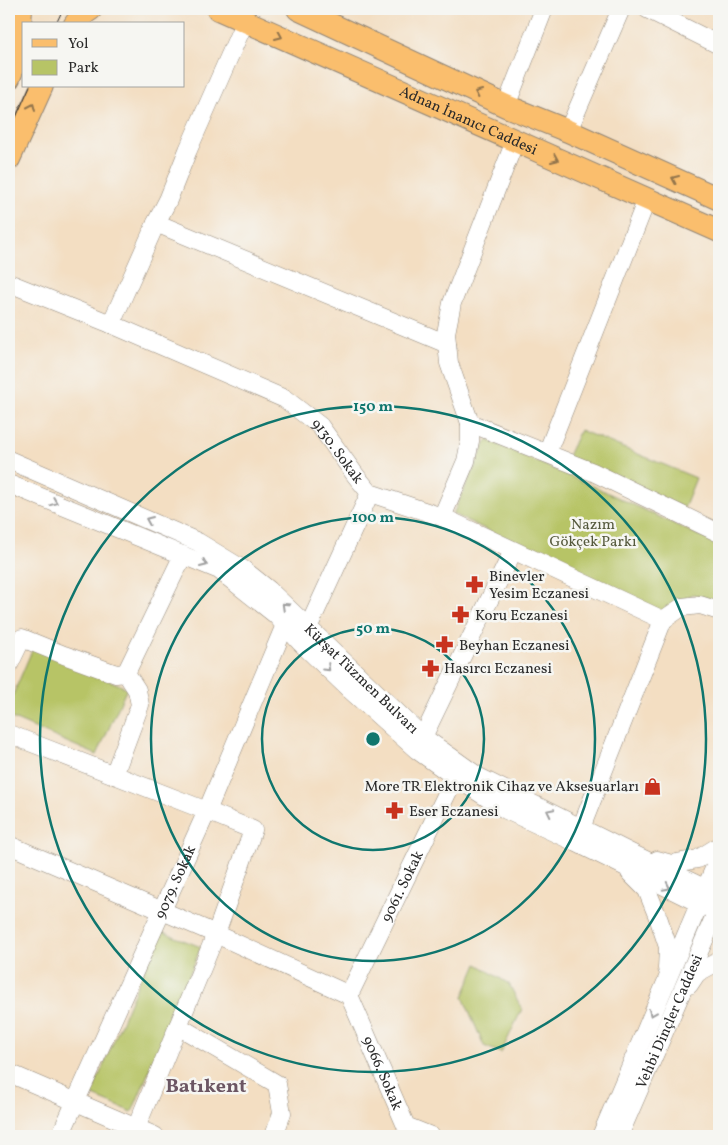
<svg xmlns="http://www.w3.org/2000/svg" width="728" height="1145" font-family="Vollkorn,serif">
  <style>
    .green { fill: #b7c466; stroke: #717848 }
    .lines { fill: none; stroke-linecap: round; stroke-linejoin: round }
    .minor-casing { stroke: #8f8476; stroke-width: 19 }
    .major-casing { stroke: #8f8476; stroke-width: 24 }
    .minor { stroke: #fff; stroke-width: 18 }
    .major { stroke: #fabe6d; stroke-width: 22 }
    .tram { stroke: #2b2b2b; stroke-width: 1 }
    .oneway { stroke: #92744c }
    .oneway2 { stroke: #a0a0a0 }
    .ring { fill: none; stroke: #0f766e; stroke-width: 2.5 }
    .labels { text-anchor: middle; stroke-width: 5; stroke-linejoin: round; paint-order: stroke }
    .street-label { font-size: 15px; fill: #2b2b2b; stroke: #f6f6f2 }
    .park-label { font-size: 15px; fill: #55593d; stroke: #f6f6f2 }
    .poi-label { font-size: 15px; fill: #2b2b2b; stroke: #f6f6f2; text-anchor: start }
    .district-label { font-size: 20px; font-weight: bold; fill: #6b5663; stroke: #f6f6f2 }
    .centre { fill: #0f766e; stroke: #f6f6f2; stroke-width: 2.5 }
    .ring-label { font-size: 15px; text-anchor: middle; font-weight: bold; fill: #0f766e; stroke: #f6f6f2; stroke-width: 5; stroke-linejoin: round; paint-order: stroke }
  </style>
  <rect width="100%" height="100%" fill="#f6f6f2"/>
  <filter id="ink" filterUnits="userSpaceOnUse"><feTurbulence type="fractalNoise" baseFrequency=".02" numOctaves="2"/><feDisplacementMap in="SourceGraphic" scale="10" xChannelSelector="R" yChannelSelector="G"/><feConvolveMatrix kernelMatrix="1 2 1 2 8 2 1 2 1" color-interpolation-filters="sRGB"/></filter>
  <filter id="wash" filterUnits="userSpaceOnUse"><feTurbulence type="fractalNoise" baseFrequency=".0096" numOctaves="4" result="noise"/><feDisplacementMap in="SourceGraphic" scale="20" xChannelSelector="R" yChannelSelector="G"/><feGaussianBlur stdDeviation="1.12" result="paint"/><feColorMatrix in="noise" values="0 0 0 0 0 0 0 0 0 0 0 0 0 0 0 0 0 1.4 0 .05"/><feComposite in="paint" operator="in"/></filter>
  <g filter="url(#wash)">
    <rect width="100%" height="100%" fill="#f3dec2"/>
    <path class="green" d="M580,430L696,478L684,508L567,458Z
      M487,440L604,491L719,545V602L693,594L661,612L453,514Z
      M33,648L127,688L97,755L9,717V704Z
      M160,931L201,947L132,1112L91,1095Z
      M477,964L509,984L522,1009L501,1053L484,1046L463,997Z"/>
  </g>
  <g filter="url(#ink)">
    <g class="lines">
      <defs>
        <g id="minor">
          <path d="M647,9L719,45"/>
          <path d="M245,21L188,150L168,200L156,223L447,344"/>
          <path d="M506,106L544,9"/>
          <path d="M568,131L621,9"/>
          <path id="s1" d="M9,283L111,324L285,399L320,426L356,476L370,493L442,517L663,620L682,607L700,605L719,611"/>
          <path d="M111,324L156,223"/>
          <path d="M470,423L593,472L719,533"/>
          <path d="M547,453L647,199"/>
          <path id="s2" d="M9,460L198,542L244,570L269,590L423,737L479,777L631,853L719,895"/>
          <path d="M9,484L219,570L276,615L300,642L348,688L417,750L455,777L506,810L575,842L719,913"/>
          <path d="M442,517L466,461L470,441V423L449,363L446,333L452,303L515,141"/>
          <path d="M308,628L370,493"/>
          <path d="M9,665L22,638L64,655L116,674L126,673"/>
          <path d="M9,734L207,811L253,830L216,934L136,1128"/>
          <path d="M423,737L513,551"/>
          <path d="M114,775L140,705L137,690L126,673L183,555"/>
          <path d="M581,828L663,620"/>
          <path d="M9,845L216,934L349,995"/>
          <path d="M657,860L671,864L698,859L719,846"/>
          <path d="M630,873L647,890L659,920L668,947L667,969"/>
          <path d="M689,985L697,973L719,961"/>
          <path id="s3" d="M349,995L455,777"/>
          <path id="s4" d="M349,995L406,1126L431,1136"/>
          <path d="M178,1026L277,1084L282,1113L274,1136"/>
          <path d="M9,1073L155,1136"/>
          <path id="s5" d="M60,1136L207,811L285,625"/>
          <path d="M601,1136L719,857"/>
          <path id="s6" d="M619,1136L719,906"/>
        </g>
        <g id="major">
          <path id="s7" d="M218,9L719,231"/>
          <path d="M298,9L506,106L568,131L719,199"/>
          <path d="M75,24L85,13L91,9"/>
          <path d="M18,55L21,9"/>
          <path d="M9,78L23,43"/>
          <path d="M9,159L42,86"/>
        </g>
      </defs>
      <use href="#minor" class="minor-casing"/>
      <use href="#major" class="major-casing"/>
      <use href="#minor" class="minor"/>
      <use href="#major" class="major"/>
      <path class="tram" d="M56,24L63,9
        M9,133L30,86"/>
    </g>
    <defs><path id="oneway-chevron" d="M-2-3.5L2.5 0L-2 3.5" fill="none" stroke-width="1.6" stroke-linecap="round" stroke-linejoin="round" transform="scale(1.25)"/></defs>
    <g class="oneway">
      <use href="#oneway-chevron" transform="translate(279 36) rotate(24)"/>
      <use href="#oneway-chevron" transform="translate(478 93) rotate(-155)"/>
      <use href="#oneway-chevron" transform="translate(32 107) rotate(-66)"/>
      <use href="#oneway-chevron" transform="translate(555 159) rotate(24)"/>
      <use href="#oneway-chevron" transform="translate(675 179) rotate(-156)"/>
    </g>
    <g class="oneway2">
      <use href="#oneway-chevron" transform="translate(54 502) rotate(22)"/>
      <use href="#oneway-chevron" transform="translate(149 520) rotate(-157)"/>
      <use href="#oneway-chevron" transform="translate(204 564) rotate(24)"/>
      <use href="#oneway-chevron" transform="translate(285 606) rotate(-136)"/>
      <use href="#oneway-chevron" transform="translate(327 668) rotate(44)"/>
      <use href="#oneway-chevron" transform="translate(550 812) rotate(-154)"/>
      <use href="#oneway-chevron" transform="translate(667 887) rotate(27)"/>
      <use href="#oneway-chevron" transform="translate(652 1013) rotate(113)"/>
    </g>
  </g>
  <g class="ring">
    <circle cx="373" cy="739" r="111"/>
    <circle cx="373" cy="739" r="222"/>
    <circle cx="373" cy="739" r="333"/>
  </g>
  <defs>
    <symbol id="pharmacy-bare" viewBox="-9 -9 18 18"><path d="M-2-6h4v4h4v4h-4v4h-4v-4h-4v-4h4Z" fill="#c8321e" stroke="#f6f6f2" stroke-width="2.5" paint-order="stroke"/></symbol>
    <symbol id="shop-bare" viewBox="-9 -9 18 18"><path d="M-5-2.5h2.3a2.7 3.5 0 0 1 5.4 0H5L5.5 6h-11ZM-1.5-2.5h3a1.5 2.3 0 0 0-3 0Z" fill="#c8321e" stroke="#f6f6f2" stroke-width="2.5" paint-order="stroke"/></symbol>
  </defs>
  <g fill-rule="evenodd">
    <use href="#pharmacy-bare" x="462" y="572" width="25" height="25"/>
    <use href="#pharmacy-bare" x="448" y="602" width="25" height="25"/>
    <use href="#pharmacy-bare" x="432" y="632" width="25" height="25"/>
    <use href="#pharmacy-bare" x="418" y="656" width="25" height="25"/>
    <use href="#shop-bare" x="640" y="774" width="25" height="25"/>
    <use href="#pharmacy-bare" x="382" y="798" width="25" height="25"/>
  </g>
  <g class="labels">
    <g class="street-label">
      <text dy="5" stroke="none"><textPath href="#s7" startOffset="274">Adnan İnanıcı Caddesi</textPath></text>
      <text dy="5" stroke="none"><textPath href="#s1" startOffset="374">9130. Sokak</textPath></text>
      <text dy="5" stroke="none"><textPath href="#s2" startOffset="420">Kürşat Tüzmen Bulvarı</textPath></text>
      <text dy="5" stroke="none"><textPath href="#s5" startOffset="279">9079. Sokak</textPath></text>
      <text dy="5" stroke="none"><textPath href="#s3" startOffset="121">9061. Sokak</textPath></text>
      <text dy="5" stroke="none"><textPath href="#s6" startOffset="125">Vehbi Dinçler Caddesi</textPath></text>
      <text dy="5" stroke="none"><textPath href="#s4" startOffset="85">9066. Sokak</textPath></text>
    </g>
    <g class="park-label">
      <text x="593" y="529">Nazım<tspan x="593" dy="17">Gökçek Parkı</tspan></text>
    </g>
    <g class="poi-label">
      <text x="489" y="581">Binevler<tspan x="489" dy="17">Yesim Eczanesi</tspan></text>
      <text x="475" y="620">Koru Eczanesi</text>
      <text x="459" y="650">Beyhan Eczanesi</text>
      <text x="444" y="673">Hasırcı Eczanesi</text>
      <text x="639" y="791" text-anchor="end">More TR Elektronik Cihaz ve Aksesuarları</text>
      <text x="409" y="816">Eser Eczanesi</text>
    </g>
    <g class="district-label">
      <text x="206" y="1092">Batıkent</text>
    </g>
  </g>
  <circle cx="373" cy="739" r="8" class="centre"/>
  <g class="ring-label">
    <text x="373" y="411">150 m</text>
    <text x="373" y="522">100 m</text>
    <text x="373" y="633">50 m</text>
  </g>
  <rect width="728" height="1145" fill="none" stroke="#f6f6f2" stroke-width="30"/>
  <rect x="22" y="22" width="162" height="65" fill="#f6f6f2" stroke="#a5a5a2"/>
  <rect x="32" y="39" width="25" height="8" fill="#fabe6d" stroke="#a5a5a2"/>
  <text x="68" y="48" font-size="15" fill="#2b2b2b">Yol</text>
  <rect x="32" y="60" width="25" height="15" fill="#b7c466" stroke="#a5a5a2"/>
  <text x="68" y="72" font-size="15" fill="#2b2b2b">Park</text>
</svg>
